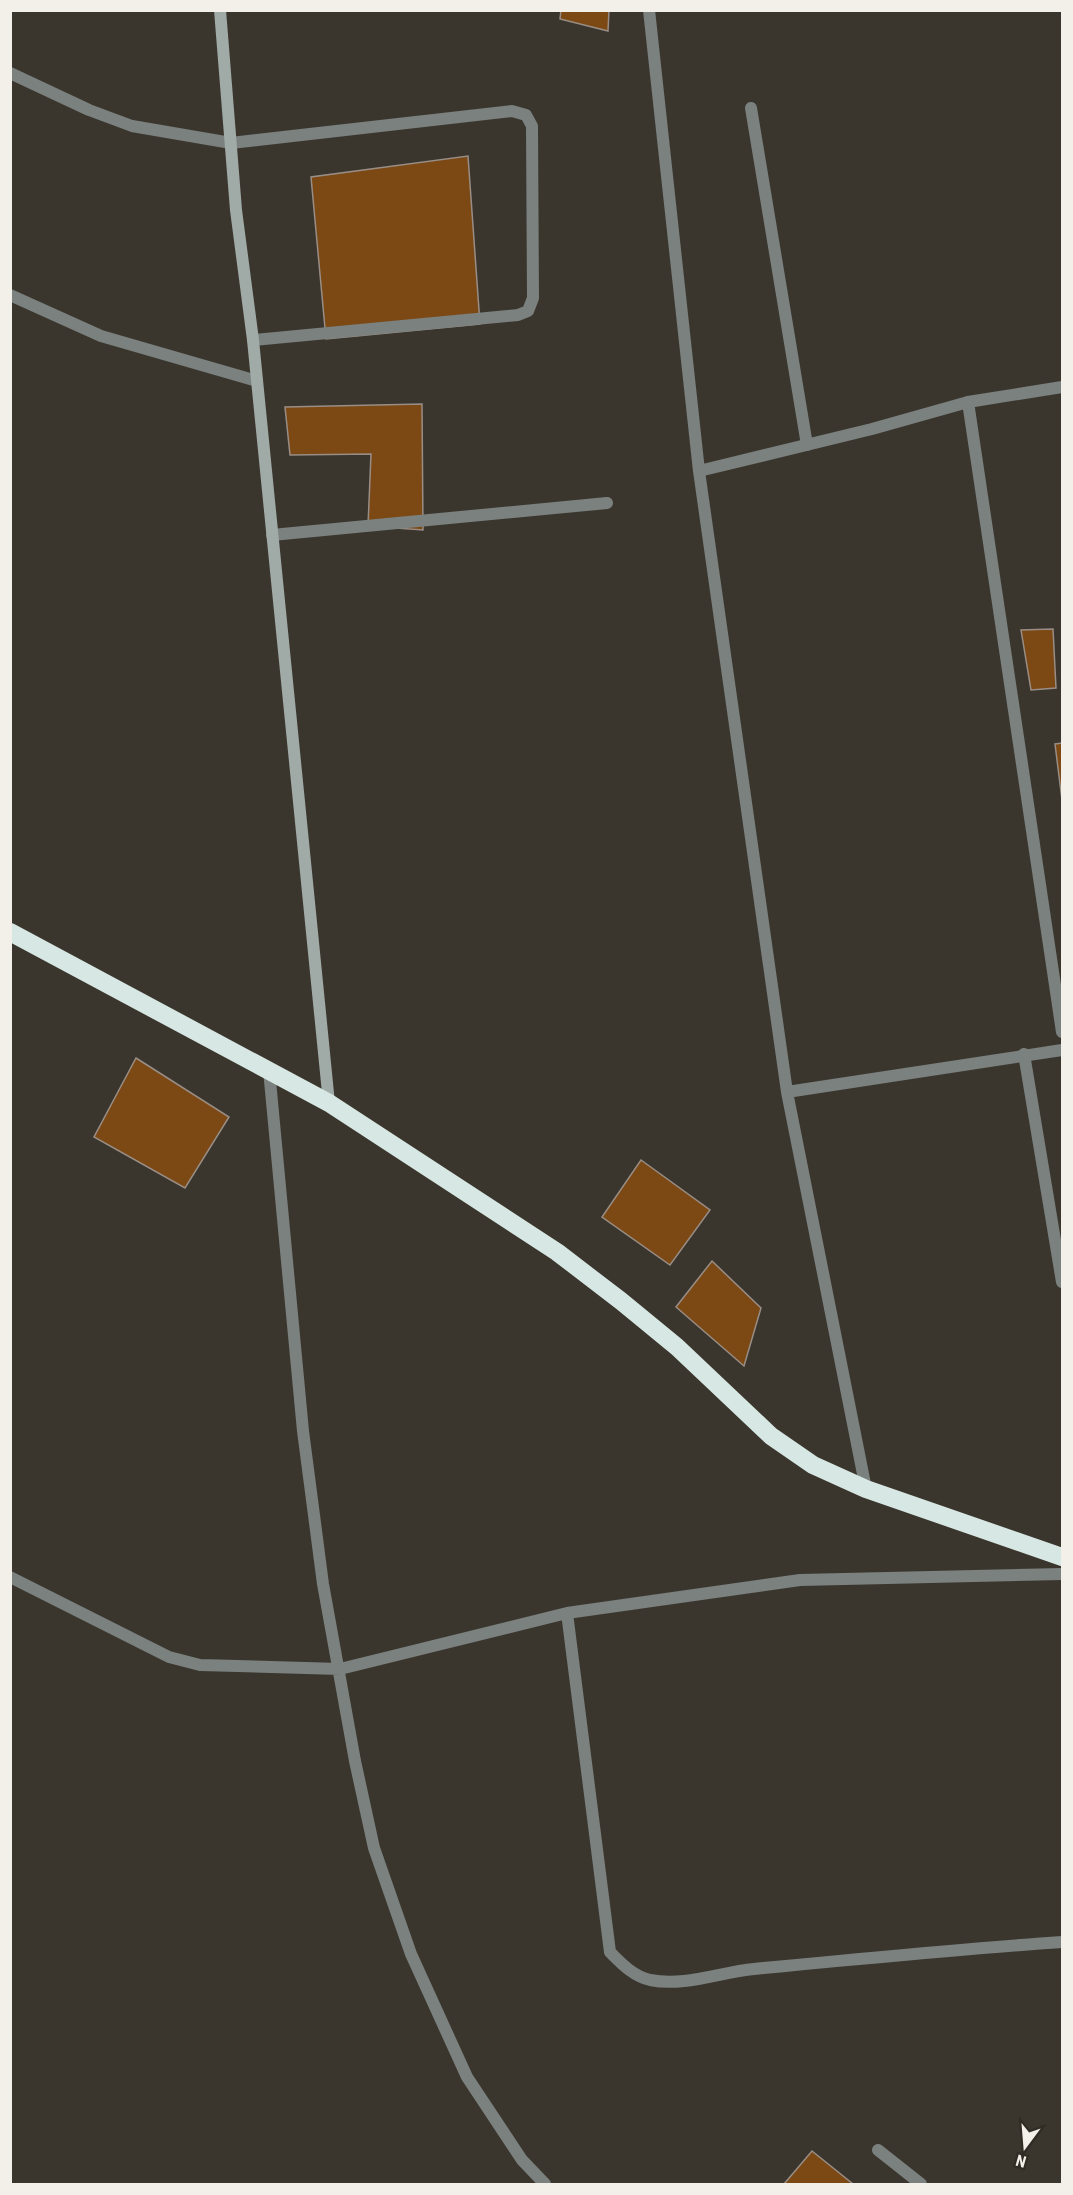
<svg xmlns="http://www.w3.org/2000/svg" width="1073" height="2195" font-family="'Roboto Condensed',sans-serif">
  <style>
    .building { fill: #7c4814; stroke: #998e86; stroke-width: 1.5 }
    .lines { fill: none; stroke-linecap: round; stroke-linejoin: round }
    .lane { stroke: #7a817f; stroke-width: 12 }
    .street { stroke: #7a817f; stroke-width: 12 }
    .secondary { stroke: #a0aaa7; stroke-width: 12 }
    .highway { stroke: #d7e7e3; stroke-width: 18 }
  </style>
  <rect width="100%" height="100%" fill="#3b362d"/>
  <path class="building" d="M561,10H609L608,31L560,19Z
    M468,156L480,324L326,339L311,177Z
    M422,404L423,530L368,526L371,454L290,455L285,407Z
    M1053,629L1056,688L1031,690L1021,630Z
    M1062,743V800L1055,744Z
    M136,1058L229,1117L185,1188L94,1137Z
    M641,1160L710,1210L670,1265L602,1217Z
    M712,1261L761,1308L744,1366L676,1307Z
    M812,2151L853,2184H784Z"/>
  <g class="lines">
    <path class="lane" d="M751,108L807,445
      M231,143L512,111L526,115L532,126L533,298L528,311L518,315L253,340
      M968,402L1062,1032
      M1024,1054L1062,1282
      M878,2150L921,2184"/>
    <path class="street" d="M649,10L699,471L787,1092L866,1489
      M10,73L89,110L132,126L231,143
      M10,295L101,336L257,381
      M699,471L872,429L968,402L1062,387
      M272,535L607,503
      M269,1070L303,1431L323,1584L355,1761L374,1848L411,1954L467,2077L522,2160L545,2184
      M787,1092L1062,1050
      M10,1577L169,1657L200,1665L340,1669L567,1613L800,1580L1062,1574
      M567,1613L610,1952C622,1964 633,1976 650,1980C685,1987 720,1972 754,1969C857,1959 959,1949 1062,1942"/>
    <path class="secondary" d="M220,10L236,210L253,340L329,1103"/>
    <path class="highway" d="M10,932L329,1103L557,1252L621,1301L677,1347L771,1436L813,1465L866,1489L1062,1557"/>
  </g>
  <rect width="1073" height="2195" fill="none" stroke="#f3f0ea" stroke-width="24"/>
  <g transform="translate(1025 2147) rotate(196)" stroke="#312c23" stroke-width="4.5" paint-order="stroke">
  <path d="M0-4.5L10 22L0 15L-10 22Z" fill="#f3f0ea"/>
  <text y="-9" font-size="16" font-weight="bold" text-anchor="middle" fill="#f3f0ea">N</text>
  </g>
</svg>
